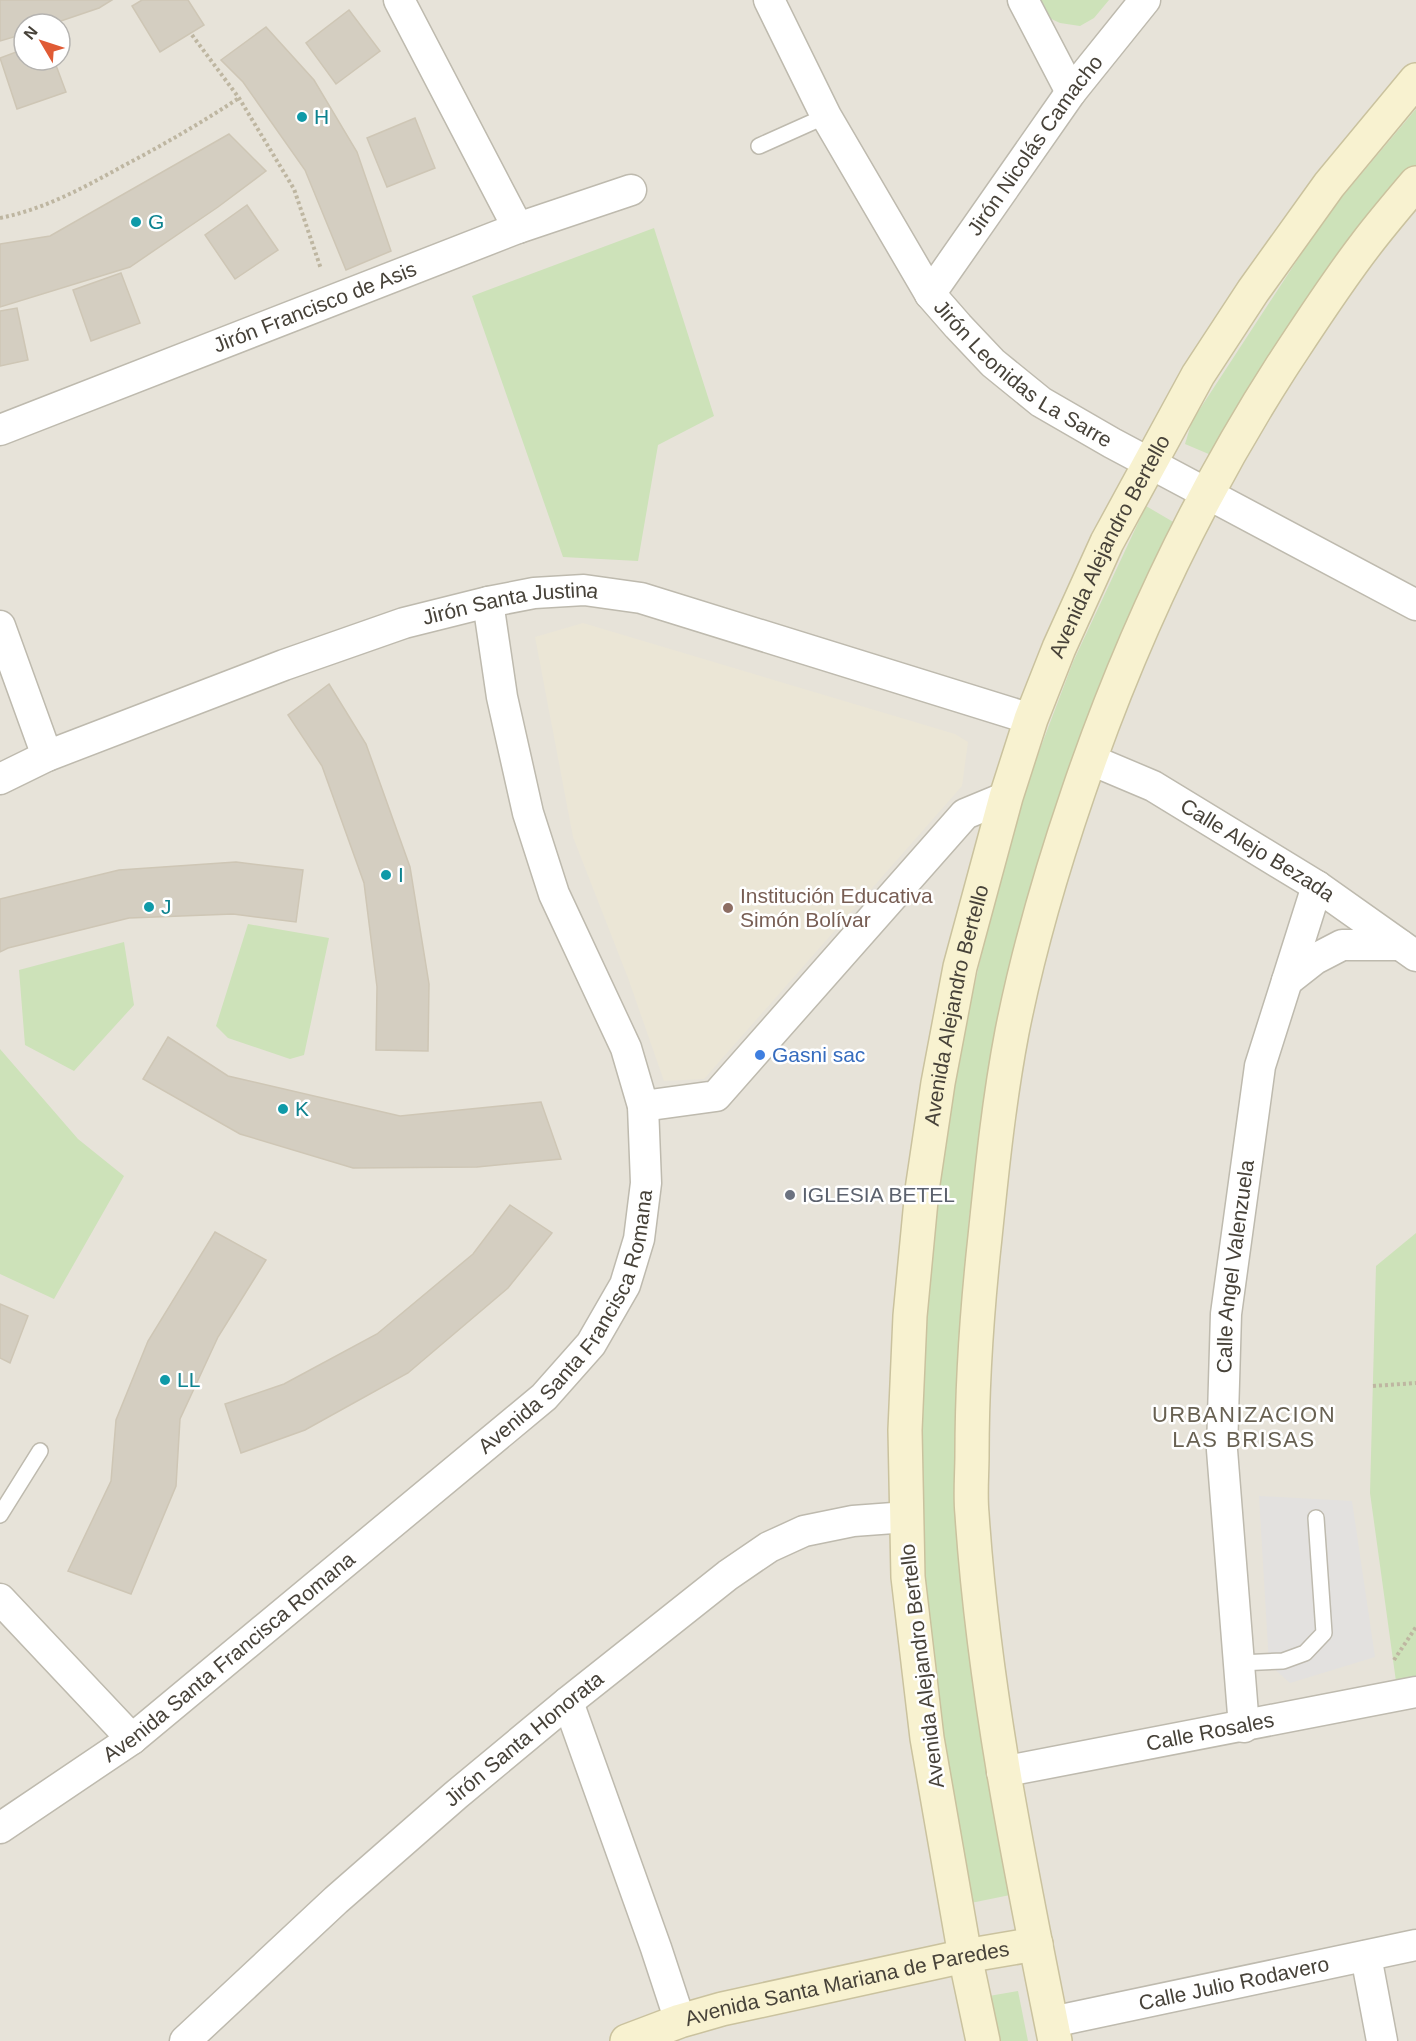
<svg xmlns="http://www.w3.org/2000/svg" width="1416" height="2041" font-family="Helvetica,sans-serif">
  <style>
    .residential { fill: #e7e3d9; fill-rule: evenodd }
    .education { fill: #ebe6d6 }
    .green { fill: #cde2b9 }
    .parking { fill: #e3e1df }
    .building { fill: #d4cec1; stroke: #cec6b5; stroke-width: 1.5 }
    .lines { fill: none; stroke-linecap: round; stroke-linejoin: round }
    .lane-casing { stroke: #bebaae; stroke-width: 18 }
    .street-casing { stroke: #bebaae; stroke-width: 33 }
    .secondary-casing { stroke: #cac29e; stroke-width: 36 }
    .path { stroke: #beb6a1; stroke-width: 4; stroke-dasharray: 3 3; stroke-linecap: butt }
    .lane { stroke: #fff; stroke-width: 15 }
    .street { stroke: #fff; stroke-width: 30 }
    .secondary { stroke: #f8f2d0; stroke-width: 33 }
    .culture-dot { fill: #0f9aa8; stroke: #fff; stroke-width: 2 }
    .education-dot { fill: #8d6e63; stroke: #fff; stroke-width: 2 }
    .shop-dot { fill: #3f7fe0; stroke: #fff; stroke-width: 2 }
    .worship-dot { fill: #6b7280; stroke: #fff; stroke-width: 2 }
    .labels { text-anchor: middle; stroke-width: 5; stroke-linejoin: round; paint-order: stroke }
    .culture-label { font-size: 21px; fill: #0d838f; stroke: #fff; text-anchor: start }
    .street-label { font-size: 21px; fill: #474239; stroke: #fff }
    .education-label { font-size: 21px; fill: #785e54; stroke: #fff; text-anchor: start }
    .shop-label { font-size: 21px; fill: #366cbe; stroke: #fff; text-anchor: start }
    .worship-label { font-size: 21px; fill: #5b616d; stroke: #fff; text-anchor: start }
    .neighbourhood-label { font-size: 22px; letter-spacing: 1.5px; fill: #686152; stroke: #fff }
  </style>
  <rect width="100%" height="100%" fill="#f3f1eb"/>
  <path class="residential" d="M0,0H1416V2041H0ZM24,24H60V60H24Z"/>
  <path class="education" d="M583,623L955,734L968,742L962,786L704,1079L664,1081L628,978L573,837L535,637Z"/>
  <path class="green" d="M1038,0H1109L1094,18L1080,26L1060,23L1047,17Z
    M1416,109V169L1211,455L1185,444L1192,421L1326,216Z
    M654,228L714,416L658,445L638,561L563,557L472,296Z
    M1146,506L1175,523L1023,957L969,1216L959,1413L1010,1895L966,1904L924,1596L919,1385L933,1168L991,913L1023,794L1073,662Z
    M248,924L329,938L304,1055L290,1059L228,1038L216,1026Z
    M124,942L134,1005L74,1071L25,1045L19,970Z
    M0,1049L78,1139L124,1176L54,1299L0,1274Z
    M1416,1233V1692L1398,1696L1370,1493L1376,1266Z
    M1018,1991L1028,2041H998L989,1996Z"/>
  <path class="parking" d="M1259,1496L1352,1501L1375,1657L1290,1683L1269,1664Z"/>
  <path class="building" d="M0,0H112L99,8L52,24H24V34L0,41Z
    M142,0H188L204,25L160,52L132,6Z
    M349,10L380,51L336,84L306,43Z
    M266,27L314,80L357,152L391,251L346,270L305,170L243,82L221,60Z
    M24,49V60H54L66,92L17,109L0,58Z
    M415,118L435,168L387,187L367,138Z
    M229,134L266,171L218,207L130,267L0,307V244L50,236Z
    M247,205L278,250L235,279L205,235Z
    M121,273L140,323L91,341L73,290Z
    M17,308L28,360L0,366V311Z
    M329,684L366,744L410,867L429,984L428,1051L376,1050L377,987L364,883L322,766L288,715Z
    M236,862L303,870L296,922L233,914L129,918L8,948L0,952V899L119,870Z
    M168,1037L228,1076L400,1116L541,1102L561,1159L477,1167L353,1168L240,1134L143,1079Z
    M510,1205L552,1233L508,1288L408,1373L305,1430L241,1453L225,1404L284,1384L377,1334L473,1254Z
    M215,1232L266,1260L218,1337L180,1419L176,1486L131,1594L68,1571L111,1481L116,1420L148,1341Z
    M0,1304L28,1316L10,1363L0,1358Z"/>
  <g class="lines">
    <defs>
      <path id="lane" d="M759,146L826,116
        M0,1515L40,1451
        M1239,1663L1283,1661L1305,1653L1324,1633L1316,1518"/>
      <g id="street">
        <path d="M399,0L518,228"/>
        <path id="s1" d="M769,0L826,116L930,294L958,326L993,363L1041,402L1112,443L1416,605"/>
        <path d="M1023,0L1071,92"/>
        <path id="s2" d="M930,294L1071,92L1145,0"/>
        <path id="s3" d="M0,430L518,228L631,190"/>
        <path d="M0,626L47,756"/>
        <path id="s4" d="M1089,759L1153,786L1317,886L1416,956"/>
        <path id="s5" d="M0,779L47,756L284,665L404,623L488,602L534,593L584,590L641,598L1031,719"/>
        <path d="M1287,981L1315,959L1342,945H1400"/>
        <path d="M643,1106L716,1096L965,814L1006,797"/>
        <path d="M0,1599L132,1739"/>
        <path d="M568,1702L656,1948L680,2021"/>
        <path id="s6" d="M1244,1727L1222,1450L1226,1314L1260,1066L1317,886"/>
        <path id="s7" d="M1002,1772L1416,1692"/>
        <path id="s8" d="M0,1828L132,1739L544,1397L591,1344L625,1285L639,1239L646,1183L643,1106L626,1048L554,894L528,813L502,697L488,602"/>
        <path d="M1366,1956L1382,2041"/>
        <path id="s9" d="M1052,2022L1416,1945"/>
        <path id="s10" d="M185,2041L336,1900L456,1795L568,1702L728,1575L769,1547L804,1531L853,1521L907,1517"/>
      </g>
      <g id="secondary">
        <path id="s11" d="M627,2041L680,2021L722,2009L965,1956L1036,1944"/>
        <path id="s12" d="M983,2041L965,1956L927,1738L908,1577L905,1430L910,1316L922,1190L938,1083L960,967L1006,797L1031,719L1059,648L1107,542L1198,375L1253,291L1329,185L1416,80"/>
        <path d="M1055,2041C1020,1867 984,1692 972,1514C970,1494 972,1474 972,1455C972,1382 977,1310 985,1237C992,1169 999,1100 1012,1032C1028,951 1051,872 1078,793C1129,643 1196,500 1282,366C1309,325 1336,283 1366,244C1382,223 1399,203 1416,183"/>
      </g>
    </defs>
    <use href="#lane" class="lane-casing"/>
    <use href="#street" class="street-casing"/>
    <use href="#secondary" class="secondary-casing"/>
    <path class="path" d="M192,35L239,98L294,189L321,269
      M0,218C45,209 83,188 123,166C163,145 201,123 239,98
      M1373,1386L1416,1383
      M1394,1660L1416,1627"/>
    <use href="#lane" class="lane"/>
    <use href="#street" class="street"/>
    <use href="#secondary" class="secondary"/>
  </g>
  <g class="culture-dot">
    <circle cx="302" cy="117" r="6"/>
    <circle cx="136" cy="222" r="6"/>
    <circle cx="386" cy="875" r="6"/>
    <circle cx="149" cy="907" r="6"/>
    <circle cx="283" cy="1109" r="6"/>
    <circle cx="165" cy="1380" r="6"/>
  </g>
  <circle class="education-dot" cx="728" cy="908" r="6"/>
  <circle class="shop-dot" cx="760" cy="1055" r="6"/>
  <circle class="worship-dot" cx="790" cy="1195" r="6"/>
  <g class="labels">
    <g class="culture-label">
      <text x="314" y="124">H</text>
      <text x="148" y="229">G</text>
      <text x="398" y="882">I</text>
      <text x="161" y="914">J</text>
      <text x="295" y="1116">K</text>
      <text x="177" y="1387">LL</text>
    </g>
    <g class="street-label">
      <text dy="7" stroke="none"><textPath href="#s2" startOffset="182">Jirón Nicolás Camacho</textPath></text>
      <text dy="7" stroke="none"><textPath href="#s3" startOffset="338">Jirón Francisco de Asis</textPath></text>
      <text dy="7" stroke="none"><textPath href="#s1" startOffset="459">Jirón Leonidas La Sarre</textPath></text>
      <text dy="7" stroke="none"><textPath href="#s12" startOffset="1532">Avenida Alejandro Bertello</textPath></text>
      <text dy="7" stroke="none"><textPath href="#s5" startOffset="542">Jirón Santa Justina</textPath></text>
      <text dy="7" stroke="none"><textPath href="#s4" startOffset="192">Calle Alejo Bezada</textPath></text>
      <text dy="7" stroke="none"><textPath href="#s12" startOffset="1046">Avenida Alejandro Bertello</textPath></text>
      <text dy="7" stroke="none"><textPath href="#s6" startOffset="462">Calle Angel Valenzuela</textPath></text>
      <text dy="7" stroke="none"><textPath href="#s8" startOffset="772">Avenida Santa Francisca Romana</textPath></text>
      <text dy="7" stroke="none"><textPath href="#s8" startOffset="286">Avenida Santa Francisca Romana</textPath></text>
      <text transform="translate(922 1666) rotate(-97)" y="7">Avenida Alejandro Bertello</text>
      <text dy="7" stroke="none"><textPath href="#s7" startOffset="212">Calle Rosales</textPath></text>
      <text dy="7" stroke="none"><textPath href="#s10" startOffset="454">Jirón Santa Honorata</textPath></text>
      <text dy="7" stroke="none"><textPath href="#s9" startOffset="186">Calle Julio Rodavero</textPath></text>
      <text dy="7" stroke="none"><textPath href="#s11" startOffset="228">Avenida Santa Mariana de Paredes</textPath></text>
    </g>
    <g class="education-label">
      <text x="740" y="903">Institución Educativa<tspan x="740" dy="24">Simón Bolívar</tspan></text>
    </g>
    <g class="shop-label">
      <text x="772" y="1062">Gasni sac</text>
    </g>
    <g class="worship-label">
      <text x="802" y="1202">IGLESIA BETEL</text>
    </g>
    <g class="neighbourhood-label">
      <text x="1244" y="1422">URBANIZACION<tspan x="1244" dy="25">LAS BRISAS</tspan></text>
    </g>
  </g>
  <g transform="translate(42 42) rotate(309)"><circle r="28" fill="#ffffff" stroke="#b5b3b0" stroke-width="1.5"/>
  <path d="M0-4.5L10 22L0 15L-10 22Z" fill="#e05b35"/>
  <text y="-9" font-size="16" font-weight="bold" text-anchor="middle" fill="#474239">N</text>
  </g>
</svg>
